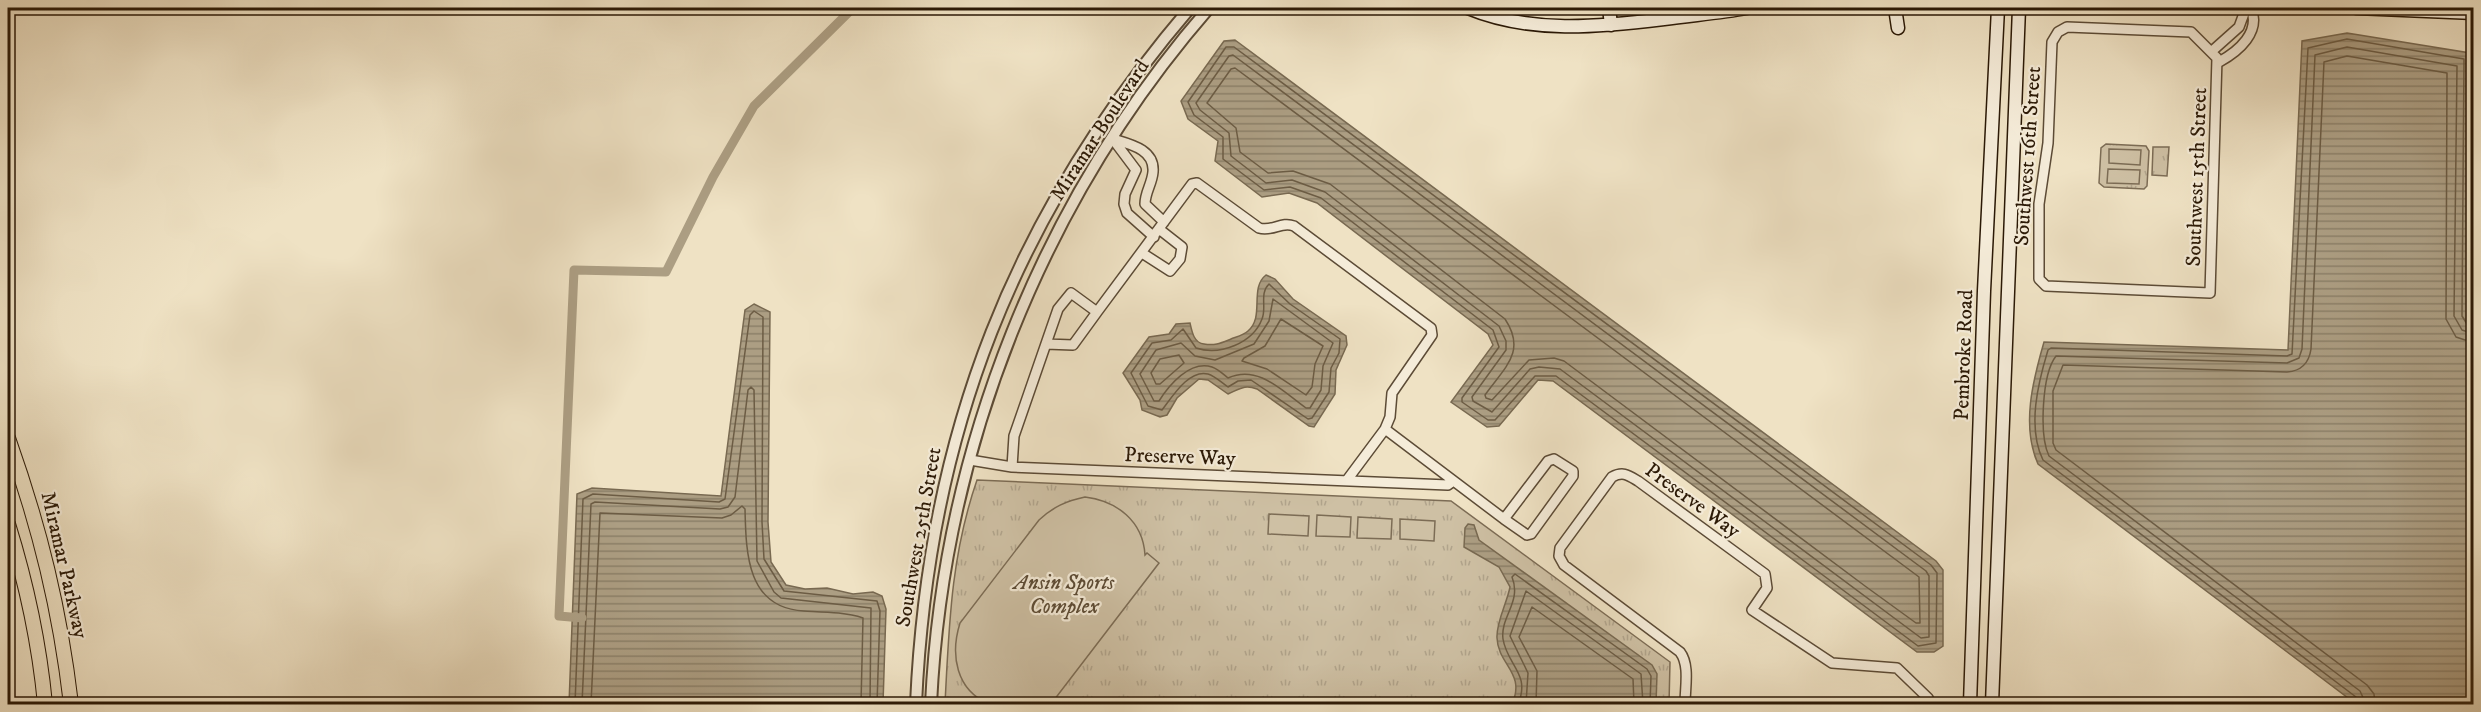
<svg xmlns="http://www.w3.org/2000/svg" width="2481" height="712" font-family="'IM FELL DW Pica',serif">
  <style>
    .park { fill: url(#park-tufts); stroke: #7c6c55; stroke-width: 1.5 }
    .pitch { fill: #cec0a4; stroke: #7c6c55; stroke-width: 1.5 }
    .water { fill: url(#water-rules); stroke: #786951; stroke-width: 1.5 }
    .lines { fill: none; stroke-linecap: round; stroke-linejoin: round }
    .shore { stroke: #6c5c44; stroke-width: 1.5 }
    .canal { stroke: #ac9e83; stroke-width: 9 }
    .minor-casing { stroke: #5c4b36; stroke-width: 12 }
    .tertiary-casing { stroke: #5c4b36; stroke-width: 14 }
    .secondary-casing { stroke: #2b1906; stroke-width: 15 }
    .primary-casing { stroke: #2b1906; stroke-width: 16 }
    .minor { stroke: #f5ecd9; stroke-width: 9 }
    .tertiary { stroke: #f5ecd9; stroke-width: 10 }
    .secondary { stroke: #f5ecd9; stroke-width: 12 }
    .primary { stroke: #efe2c4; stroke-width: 14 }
    .labels { text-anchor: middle; stroke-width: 4.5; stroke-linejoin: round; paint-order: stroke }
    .street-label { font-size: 21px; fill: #2b1906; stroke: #f5ecd9 }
    .park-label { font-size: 21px; font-style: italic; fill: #5c4b35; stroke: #f5ecd9 }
  </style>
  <defs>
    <pattern id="park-tufts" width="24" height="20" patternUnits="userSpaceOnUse" patternTransform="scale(1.5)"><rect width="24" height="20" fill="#cec0a4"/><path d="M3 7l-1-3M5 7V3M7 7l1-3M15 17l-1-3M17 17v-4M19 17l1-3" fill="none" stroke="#b1a48c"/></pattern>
    <pattern id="water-rules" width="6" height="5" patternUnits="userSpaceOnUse" patternTransform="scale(1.5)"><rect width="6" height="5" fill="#ac9e83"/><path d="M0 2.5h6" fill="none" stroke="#8c8069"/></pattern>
  </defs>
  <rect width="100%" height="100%" fill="#efe2c4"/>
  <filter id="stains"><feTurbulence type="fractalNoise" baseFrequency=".00333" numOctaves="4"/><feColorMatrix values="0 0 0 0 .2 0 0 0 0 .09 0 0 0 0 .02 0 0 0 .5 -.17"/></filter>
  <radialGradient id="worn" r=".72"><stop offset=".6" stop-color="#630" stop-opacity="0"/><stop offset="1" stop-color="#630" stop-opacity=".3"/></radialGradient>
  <path class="park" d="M2106,144L2146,146L2149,151L2147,186L2144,189L2104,187L2099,183L2101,148Z
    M2153,147H2169L2167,176L2152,175Z
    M977,480L1451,501L1670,662L1669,704H945C949,626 951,555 977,480Z"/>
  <path class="pitch" d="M2109,149L2141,150L2140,165L2109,163Z
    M2108,169L2140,170L2139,184L2107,183Z
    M1085,497C1117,501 1143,521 1145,555L1147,553L1159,563L1051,704H989C956,690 950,655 960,623L1039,520C1053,507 1066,501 1085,497Z
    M1269,514L1309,516L1308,536L1268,534Z
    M1317,515L1351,517L1350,537L1316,536Z
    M1358,517L1392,519L1391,539L1357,538Z
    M1400,519L1435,521L1434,541L1400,539Z"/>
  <path class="water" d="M2347,33L2470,53L2468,316L2474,323L2473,704H2356L2038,464C2021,426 2033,380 2044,342L2288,350L2302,41Z
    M1235,40L1936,561L1943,570V646L1934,652H1917L1553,381L1538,380L1499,426L1487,427L1451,402L1493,345L1488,334L1317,203L1289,193L1262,197L1215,161L1218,141L1188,119L1181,101L1224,41Z
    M1266,275L1275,279L1293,299L1346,336L1347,345L1336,370L1335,394L1314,427L1309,426L1257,389C1244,384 1240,389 1228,394L1208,380L1199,379L1177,398L1167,415L1160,417L1142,410L1140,400L1123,373L1149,337L1169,334L1176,324L1190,323C1192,332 1194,343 1204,344C1215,346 1221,343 1231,339C1236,337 1244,335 1248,331C1265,317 1249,288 1266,275Z
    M754,304L770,312L768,522L771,562L786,585L805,589L827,588L853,594L873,592L882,596L886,609L883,704H569L577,494L592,488L721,496L745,310Z
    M1468,524L1474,525L1479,540L1652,665L1657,674L1656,704H1512C1526,673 1498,665 1497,638C1496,622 1507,603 1510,587L1499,567L1464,547L1465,528Z"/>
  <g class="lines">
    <path class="shore" d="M1226,47H1234L1931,565L1937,573L1936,643L1918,646L1556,376H1535L1495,420H1488L1462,402V398L1499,347L1493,330L1321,198L1290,187L1264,190L1223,159V137L1194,115L1188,102Z
      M1233,55L1926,571L1929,576V637L1921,638L1560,369L1539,367L1530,369L1492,412L1473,401L1472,397L1506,350V341L1499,326L1325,192L1292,180L1266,183L1231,156L1229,133L1200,110L1196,103L1229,56Z
      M1235,68L1919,577L1920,623H1916L1865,586L1564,361L1554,358L1529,360L1492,400L1486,398L1485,395C1504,368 1527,352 1505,319L1330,184L1293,171L1268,173L1240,152L1236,128L1207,103L1231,69Z
      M1269,284L1290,304L1340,339L1339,353L1331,368L1329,392L1312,418L1308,419L1251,380L1238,381L1228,387C1222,383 1215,376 1208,374C1189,369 1172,397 1162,410L1148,406L1131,373L1152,343L1171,340L1183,329L1196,348C1220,356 1253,343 1262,319C1267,307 1259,294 1269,284Z
      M1273,299L1333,343L1323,366L1321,390L1310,408H1306C1282,391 1258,364 1228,378C1223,374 1218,369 1212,367C1190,360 1169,385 1159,401H1154L1140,374L1156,350L1181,343L1195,356L1215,360L1254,344L1269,321Z
      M1281,319L1323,346L1315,364L1312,387L1306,395L1267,369L1242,361L1244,358L1265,346Z
      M1179,355L1184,363L1160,384H1156L1151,373L1160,359Z
      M575,704L583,499L593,494L719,502L725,499L750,315L754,311L763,317L762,522L764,559L784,591L877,601L880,611L877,704
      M582,704L591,504L595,502L720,509L728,507L735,497L748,390L751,387L754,390L757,561L774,592L781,598L871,608L870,704
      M591,704L600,513L722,518L731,515L742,506L745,509C746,554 747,608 804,611C823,612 845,612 863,618L861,704
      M1518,704C1531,674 1507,665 1503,639C1500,617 1522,602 1512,577L1515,574L1647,669L1651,676L1650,704
      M1526,704L1528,673L1510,636L1526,591L1641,674L1643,704
      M1536,704L1537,671L1519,637L1532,607L1633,679L1634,704
      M2359,704L2356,697L2043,460C2027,427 2038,383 2048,350L2051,348L2287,356L2292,354L2308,48L2347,39L2464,59L2462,316L2467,324L2474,326
      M2366,704L2360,691L2049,456C2039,435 2042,374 2056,356L2287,363L2299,358L2302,349L2315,55L2347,47L2457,66L2454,316L2462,330L2474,334
      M2375,704L2374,694L2367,685L2056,450L2053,443V391L2063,365L2287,372C2301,371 2309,363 2311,349L2324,62L2347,56L2447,73L2446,319L2456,337L2474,343"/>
    <path class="canal" d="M582,618L559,616L574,270L666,272L713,177L754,106L853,8"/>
    <defs>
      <path id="minor" d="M2067,27L2191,32L2217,58L2210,293L2046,286L2039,279V204L2048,143L2052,42L2058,32Z
        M2211,52L2239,27L2246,8
        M2219,62C2239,51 2261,32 2251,8
        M1112,138L1136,170L1125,194L1124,204L1127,213L1154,237
        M1113,139C1129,144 1155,149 1153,172C1152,184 1145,192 1145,204L1164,222
        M1142,253L1170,271L1180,259L1182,247L1159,229
        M1046,344L1073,345L1097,312
        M1385,429L1504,519
        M1554,459L1573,471V476L1531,534L1527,535L1504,519L1548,461Z
        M970,460L1012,467L1448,485L1452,482
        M1012,467L1014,436L1058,309L1071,293L1097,312L1192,184L1197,183L1259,228C1273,232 1281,221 1294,226L1431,328L1432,335L1392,393L1390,417L1385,429L1347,480
        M1685,704C1685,688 1690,665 1680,652L1564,565L1559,556L1560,548L1612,477C1623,471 1628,475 1638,481L1765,574L1767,588L1752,610L1832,663L1897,668L1928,698L1931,704"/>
      <path id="tertiary" d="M916,704C928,434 1014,214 1190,8
        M931,704C943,450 1042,200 1209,8"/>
      <path id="secondary" d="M1468,8C1531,34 1598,27 1664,19C1692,15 1720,13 1747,8
        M1609,8L1611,25
        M1895,8L1898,28
        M2356,8L2474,13
        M1970,704L1984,291L1998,8
        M1992,704L2019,8"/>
      <path id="primary" d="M8,438C40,528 60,610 71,704
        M8,524C27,585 39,641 45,704"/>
    </defs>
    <use href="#minor" class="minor-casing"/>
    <use href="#tertiary" class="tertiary-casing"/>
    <use href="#secondary" class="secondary-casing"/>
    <use href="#primary" class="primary-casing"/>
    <use href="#minor" class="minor"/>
    <use href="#tertiary" class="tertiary"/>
    <use href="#secondary" class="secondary"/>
    <use href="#primary" class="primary"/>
  </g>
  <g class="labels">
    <g class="street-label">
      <text transform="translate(1099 130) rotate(-57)" y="7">Miramar Boulevard</text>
      <text transform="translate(2027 156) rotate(-86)" y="7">Southwest 16th Street</text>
      <text transform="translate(2196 177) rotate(-88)" y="7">Southwest 15th Street</text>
      <text transform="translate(1963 355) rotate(-88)" y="7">Pembroke Road</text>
      <text transform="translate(1180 456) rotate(2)" y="7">Preserve Way</text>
      <text transform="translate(1693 500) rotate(36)" y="7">Preserve Way</text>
      <text transform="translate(918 537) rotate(-80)" y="7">Southwest 25th Street</text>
      <text transform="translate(65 565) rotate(77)" y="7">Miramar Parkway</text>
    </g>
    <g class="park-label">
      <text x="1064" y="589">Ansin Sports<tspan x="1064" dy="24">Complex</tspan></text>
    </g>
  </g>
  <rect width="2481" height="712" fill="none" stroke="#efe2c4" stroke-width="30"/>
  <rect x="9" y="9" width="2463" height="694" fill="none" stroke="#2b1906" stroke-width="3"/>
  <rect x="15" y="15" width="2451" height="682" fill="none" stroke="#2b1906" stroke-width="1.5"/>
  <rect width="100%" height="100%" filter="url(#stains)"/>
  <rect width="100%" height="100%" fill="url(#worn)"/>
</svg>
